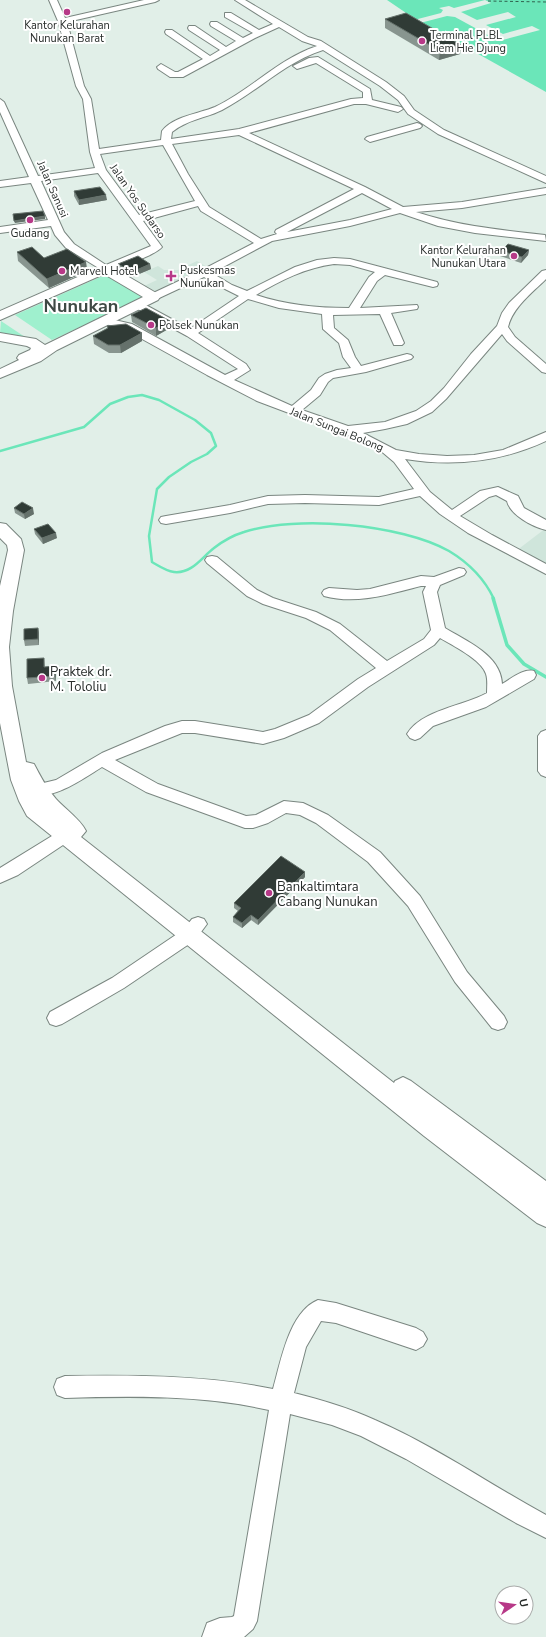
<svg xmlns="http://www.w3.org/2000/svg" width="546" height="1637" font-family="'Nunito Sans',sans-serif">
	<style>
		.built { fill: #cfe5db }
		.green { fill: #9ff0ce }
		.water { fill: #6be6b9 }
		.pier { fill: #e1efe8 }
		.lines { fill: none; stroke-linecap: round; stroke-linejoin: round }
		.stream-far1 { stroke: #6be6b9; stroke-width: 2.5 }
		.stream { stroke: #6be6b9; stroke-width: 3.5 }
		.ferry { stroke: #30624e; stroke-width: 1; stroke-dasharray: 3 2.5; stroke-linecap: butt }
		.minor-casing { stroke: #7a8680; stroke-width: 2 }
		.major-casing { stroke: #7a8680; stroke-width: 2 }
		.minor { fill: #fff; fill-rule: evenodd }
		.major { fill: #fff; fill-rule: evenodd }
		.wall { fill: #88958f }
		.shaded-wall { fill: #65716b }
		.building { fill: #303b36; stroke: #65716b }
		.poi-dot { fill: #b73988; stroke: #fff; stroke-width: 1.5 }
		.labels { text-anchor: middle; stroke-width: 4; stroke-linejoin: round; paint-order: stroke }
		.far-poi-label { font-size: 11px; fill: #282d2b; stroke: #fff; text-anchor: start }
		.far-street-label { font-size: 11px; fill: #282d2b; stroke: #fff }
		.poi-label { font-size: 13px; fill: #282d2b; stroke: #fff; text-anchor: start }
		.far-town-label { font-size: 18px; font-weight: bold; fill: #3e4944; stroke: #fff }
	</style>
	<rect width="100%" height="100%" fill="#e1efe8"/>
	<!-- built -->
	<path class="built" d="M197,261L209,268L157,292L144,286L157,280L144,272L158,266L164,270H178Z
		M546,528V567L516,551Z"/>
	<!-- green -->
	<path class="green" d="M107,274L145,297L52,340L15,315Z
		M1,321L28,339L0,333Z"/>
	<!-- water -->
	<path class="water" d="M387,0H546V92L412,17Z"/>
	<!-- pier -->
	<path class="pier" d="M485,0L491,3L461,12L477,20L508,12L516,17L486,25L503,34L532,26L540,30L499,41L455,17L447,16L420,23L414,20L441,13L443,10L439,8L449,6L454,8Z"/>
	<g class="lines">
		<!-- stream-far1 -->
		<path class="stream-far1" d="M0,451L84,427L110,404L128,397L142,395L159,400L195,420L211,433L216,446L207,454L191,462L169,477L157,489L149,536L152,562C159,566 166,571 174,572C192,574 202,557 214,548C223,541 234,535 244,532C296,515 401,524 449,551C469,563 484,578 494,599"/>
		<!-- stream -->
		<path class="stream" d="M493,598L507,645L524,664L546,677"/>
		<!-- ferry -->
		<path class="ferry" d="M488,1L546,2"/>
		<defs>
			<path id="minor" d="M49,0H57L65,18L144,0H159L155,2L67,22L84,86L91,99L99,149L161,140L162,131C174,116 198,114 215,107C251,90 278,59 317,46L302,41L279,27L255,38L183,77H170L158,69L157,67L161,64L175,72H178L203,59L166,34L165,32L166,30H172L210,56L220,50L189,30L188,28L189,26H195L226,47L236,41L211,26L210,24L211,22H217L243,38L253,33L225,17V13H231L259,30L273,24L235,0H245L308,37L321,41L386,82L404,96L414,110L444,130L546,176V183L438,134L408,114L398,100L380,86L323,50C285,62 257,92 222,110C206,118 186,120 172,132L171,139L239,129L351,99L363,98V92L316,63L297,69L293,66L309,58L318,57L370,89L372,100L401,107L403,109L398,112L366,104H354L249,133L365,187L403,207L462,202L546,188V194L462,208L416,212C458,226 501,230 545,235L546,241L475,233L438,226L400,213L350,226L272,241L212,273L232,285L247,291L295,267L317,260L334,258L350,259L437,282L438,284L437,286L433,287L385,275L377,281L360,308L417,305L418,307L417,309L391,313L404,343L402,345H394L380,314L333,315L334,328L348,340L355,357L361,366L407,354L411,355L413,357L411,359L366,372L333,378L328,382L320,395L302,410L348,426L385,422L416,411L431,401L444,388L471,354L497,326L502,313L509,303L542,271L546,270V279C532,293 513,307 508,327L515,337L546,364V373L542,372L507,341L502,334L446,399L432,412L407,424L385,429L363,433L396,450L419,454L447,456L474,455L503,450L546,432V441C501,462 455,467 405,459L430,492L452,510L480,491L498,487L518,496L524,508L546,520V530C533,527 510,515 507,501L496,495L489,497L460,516L492,535L546,564V574L468,533L440,514L420,496L379,505L305,503L268,504L230,513L166,524L161,523L159,520L161,517L166,516L230,505L268,496L305,495L379,497L414,489L394,462L381,451L350,436L257,401L207,375L124,329L102,323L100,321L106,318L132,324L225,375L238,369L187,336L134,307L133,305L134,303H142L190,329L239,296L225,289L204,277L157,299H149L148,297L149,295L200,271L254,243L201,211L198,206L143,221L162,247C156,255 116,269 105,272L66,248L55,235L51,226L0,233V227L48,220L31,183L0,187V181L29,177L0,112V99L4,102L38,176L95,168L90,152L83,99L76,86L58,21ZM239,135L354,189L276,230L275,232L277,234L261,239L209,207L188,174L172,144ZM163,145L195,201L139,215L106,170L100,154ZM98,173L151,246L106,265L74,244L64,232L41,181ZM362,193L392,209L350,220L287,232ZM334,264L350,265L375,272L369,277L349,308C317,308 286,305 256,295C281,280 305,268 334,264ZM248,299L279,308L322,314L323,329L339,343L343,357L351,368L337,370L325,374L319,378L311,390L292,406L234,380L250,370L246,364L198,333Z
				M417,123L420,124L422,126L420,128L370,142L365,139L367,137Z
				M212,556L217,557L257,590L273,598L316,612L340,624L387,661L424,639L431,630L423,592L426,586H421C389,594 357,605 324,596L322,593L324,590L329,588L357,590L370,589L421,576L434,577L459,568L464,569L466,572L464,575L440,585L437,592L445,628C466,641 501,655 502,684C511,679 523,668 534,671L536,675L534,679L486,707L433,726L420,738L415,740L410,738L407,734C421,710 464,706 487,693C487,687 488,680 486,674C482,660 452,645 440,638L434,645L368,687L319,723L284,738L263,744L195,733H182L115,760L158,784L246,816L256,815L284,801L303,803L328,815L380,852L420,896L467,972L504,1016L507,1022L504,1028L498,1030L492,1028L455,982L408,906L368,862L316,823L300,815L286,813L268,823L253,828H245L146,792L102,767C84,778 53,801 31,794L29,790L31,786L56,780L102,753L165,726L182,721H195L263,732L275,729L309,715L358,679L376,668L330,630L306,618L263,604L247,596L207,563L205,560L207,557Z
				M546,730V777L541,775L538,771V736L541,732Z
				M66,829L72,831L74,835L72,839L18,875L0,883V868L60,831Z
				M198,917L204,919L207,924L195,940L124,988L62,1024L56,1026L50,1024L47,1018L50,1012L112,978L183,930L192,919Z
				M318,1300L336,1303L416,1328L423,1332L427,1339L423,1346L416,1350L336,1323L321,1321L306,1347L294,1393C322,1400 349,1408 375,1420C435,1446 489,1484 546,1515V1538L516,1523L406,1459L361,1436L332,1425L290,1414L257,1621L253,1629L244,1637H202L207,1623L220,1618L232,1617L234,1616L269,1410C202,1395 133,1396 65,1398L57,1395L54,1387L57,1379L65,1376C134,1375 205,1375 273,1389C281,1361 289,1312 318,1300Z"/>
			<path id="major" d="M105,265L110,266L158,294L160,297L158,300L57,350L41,361L0,378V369L19,360L17,358L19,355L30,350L31,348L27,346L0,341V333L36,339L45,345L143,297L104,274L0,320V311Z
				M0,523L6,524L21,539L24,550L13,611L9,647L12,686L26,762L34,764C41,777 45,786 56,799C65,809 80,819 86,831L81,837L394,1083L395,1081L403,1077L411,1081L546,1181V1227L537,1223L424,1136L27,816L19,801L11,780L0,723V586L8,550L7,545L0,538Z"/>
		</defs>
		<!-- minor casing -->
		<use href="#minor" class="minor-casing"/>
		<!-- major casing -->
		<use href="#major" class="major-casing"/>
		<!-- minor -->
		<use href="#minor" class="minor"/>
		<!-- major -->
		<use href="#major" class="major"/>
	</g>
	<!-- wall -->
	<path class="wall" d="M385,19L461,45L460,54L439,60L385,28Z
		M74,191L107,200L79,205L74,196Z
		M529,250L528,255L521,263L500,256L501,251Z
		M17,252L44,258L86,262L87,271L49,288L18,261Z
		M118,264H150L151,269L132,277L119,269Z
		M131,315L170,328L156,336L132,322Z
		M107,326L142,341L121,353H109L94,344L93,336L108,328Z
		M14,508L34,514L25,519L15,513Z
		M34,529L57,538L43,544L35,534Z
		M38,628L39,633V645L25,646L24,640Z
		M44,658L45,667L56,672V681L28,684L27,678Z
		M305,872V877L258,925L251,920L242,928L233,922V917L238,911L234,908V903Z"/>
	<!-- shaded-wall -->
	<path class="shaded-wall" d="M461,45L460,54L439,60L440,51Z
		M106,195L107,200L79,205V200Z
		M45,216V219L15,223L14,221Z
		M529,250L528,255L521,263L522,257Z
		M86,262L87,271L49,288L47,279Z
		M150,264L151,269L132,277V272Z
		M170,321V328L156,336V328Z
		M142,333V341L121,353L120,345Z
		M33,508L34,514L25,519L24,514Z
		M56,533L57,538L43,544L42,538Z
		M38,628L39,633V645L38,639Z
		M55,666L56,672V681L55,676Z
		M305,872V877L258,925V920Z
		M251,915V920L242,928V923Z"/>
	<!-- building -->
	<path class="building" d="M406,13L461,45L440,51L385,19Z
		M100,187L106,195L79,200L74,191Z
		M43,211L45,216L14,221L13,214Z
		M508,244L529,250L522,257L501,251Z
		M32,247L44,258L67,249L86,262L47,279L17,252Z
		M138,256L150,264L132,272L118,264Z
		M146,308L170,321L156,328L131,315Z
		M126,324L142,333L120,345H108L93,336L108,328L107,326Z
		M22,502L33,508L24,514L14,508Z
		M48,524L56,533L42,538L34,529Z
		M38,628V639L24,640V629Z
		M44,658V667L55,666V676L27,678V659Z
		M281,856L305,872L258,920L251,915L242,923L233,917L241,908L234,903Z"/>
	<!-- markers -->
	<g class="poi-dot">
		<circle cx="67" cy="12" r="4"/>
		<circle cx="422" cy="41" r="4"/>
		<circle cx="30" cy="220" r="4"/>
		<circle cx="514" cy="256" r="4"/>
		<circle cx="62" cy="271" r="4"/>
		<path d="M169 270h4v4h4v4h-4v4h-4v-4h-4v-4h4z"/>
		<circle cx="151" cy="325" r="4"/>
		<circle cx="42" cy="678" r="4"/>
		<circle cx="269" cy="893" r="4"/>
	</g>
	<g class="labels">
		<!-- far-poi labels -->
		<g class="far-poi-label">
			<text x="67" y="29" text-anchor="middle">Kantor Kelurahan<tspan x="67" dy="13">Nunukan Barat</tspan></text>
			<text x="430" y="39">Terminal PLBL<tspan x="430" dy="13">Liem Hie Djung</tspan></text>
			<text x="30" y="237" text-anchor="middle">Gudang</text>
			<text x="506" y="254" text-anchor="end">Kantor Kelurahan<tspan x="506" dy="13">Nunukan Utara</tspan></text>
			<text x="180" y="274">Puskesmas<tspan x="180" dy="13">Nunukan</tspan></text>
			<text x="70" y="275">Marvell Hotel</text>
			<text x="159" y="329">Polsek Nunukan</text>
		</g>
		<!-- far-street labels -->
		<g class="far-street-label">
			<text transform="translate(53 189) rotate(66)" y="4">Jalan Sanusi</text>
			<text transform="translate(138 201) rotate(55)" y="4">Jalan Yos Sudarso</text>
			<text transform="translate(337 429) rotate(22)" y="4">Jalan Sungai Bolong</text>
		</g>
		<!-- poi labels -->
		<g class="poi-label">
			<text x="50" y="676">Praktek dr.<tspan x="50" dy="15">M. Tololiu</tspan></text>
			<text x="277" y="891">Bankaltimtara<tspan x="277" dy="15">Cabang Nunukan</tspan></text>
		</g>
		<!-- far-town labels -->
		<g class="far-town-label">
			<text x="81" y="312">Nunukan</text>
		</g>
	</g>
	<!-- north arrow -->
	<g transform="translate(514 1605) rotate(77)"><circle r="19" fill="#ffffff" stroke="#a9abaa"/>
	<path d="M0-3L7 15L0 10L-7 15Z" fill="#b73988"/>
	<text y="-6" font-size="11" font-weight="bold" text-anchor="middle" fill="#282d2b">U</text>
	</g>
</svg>
